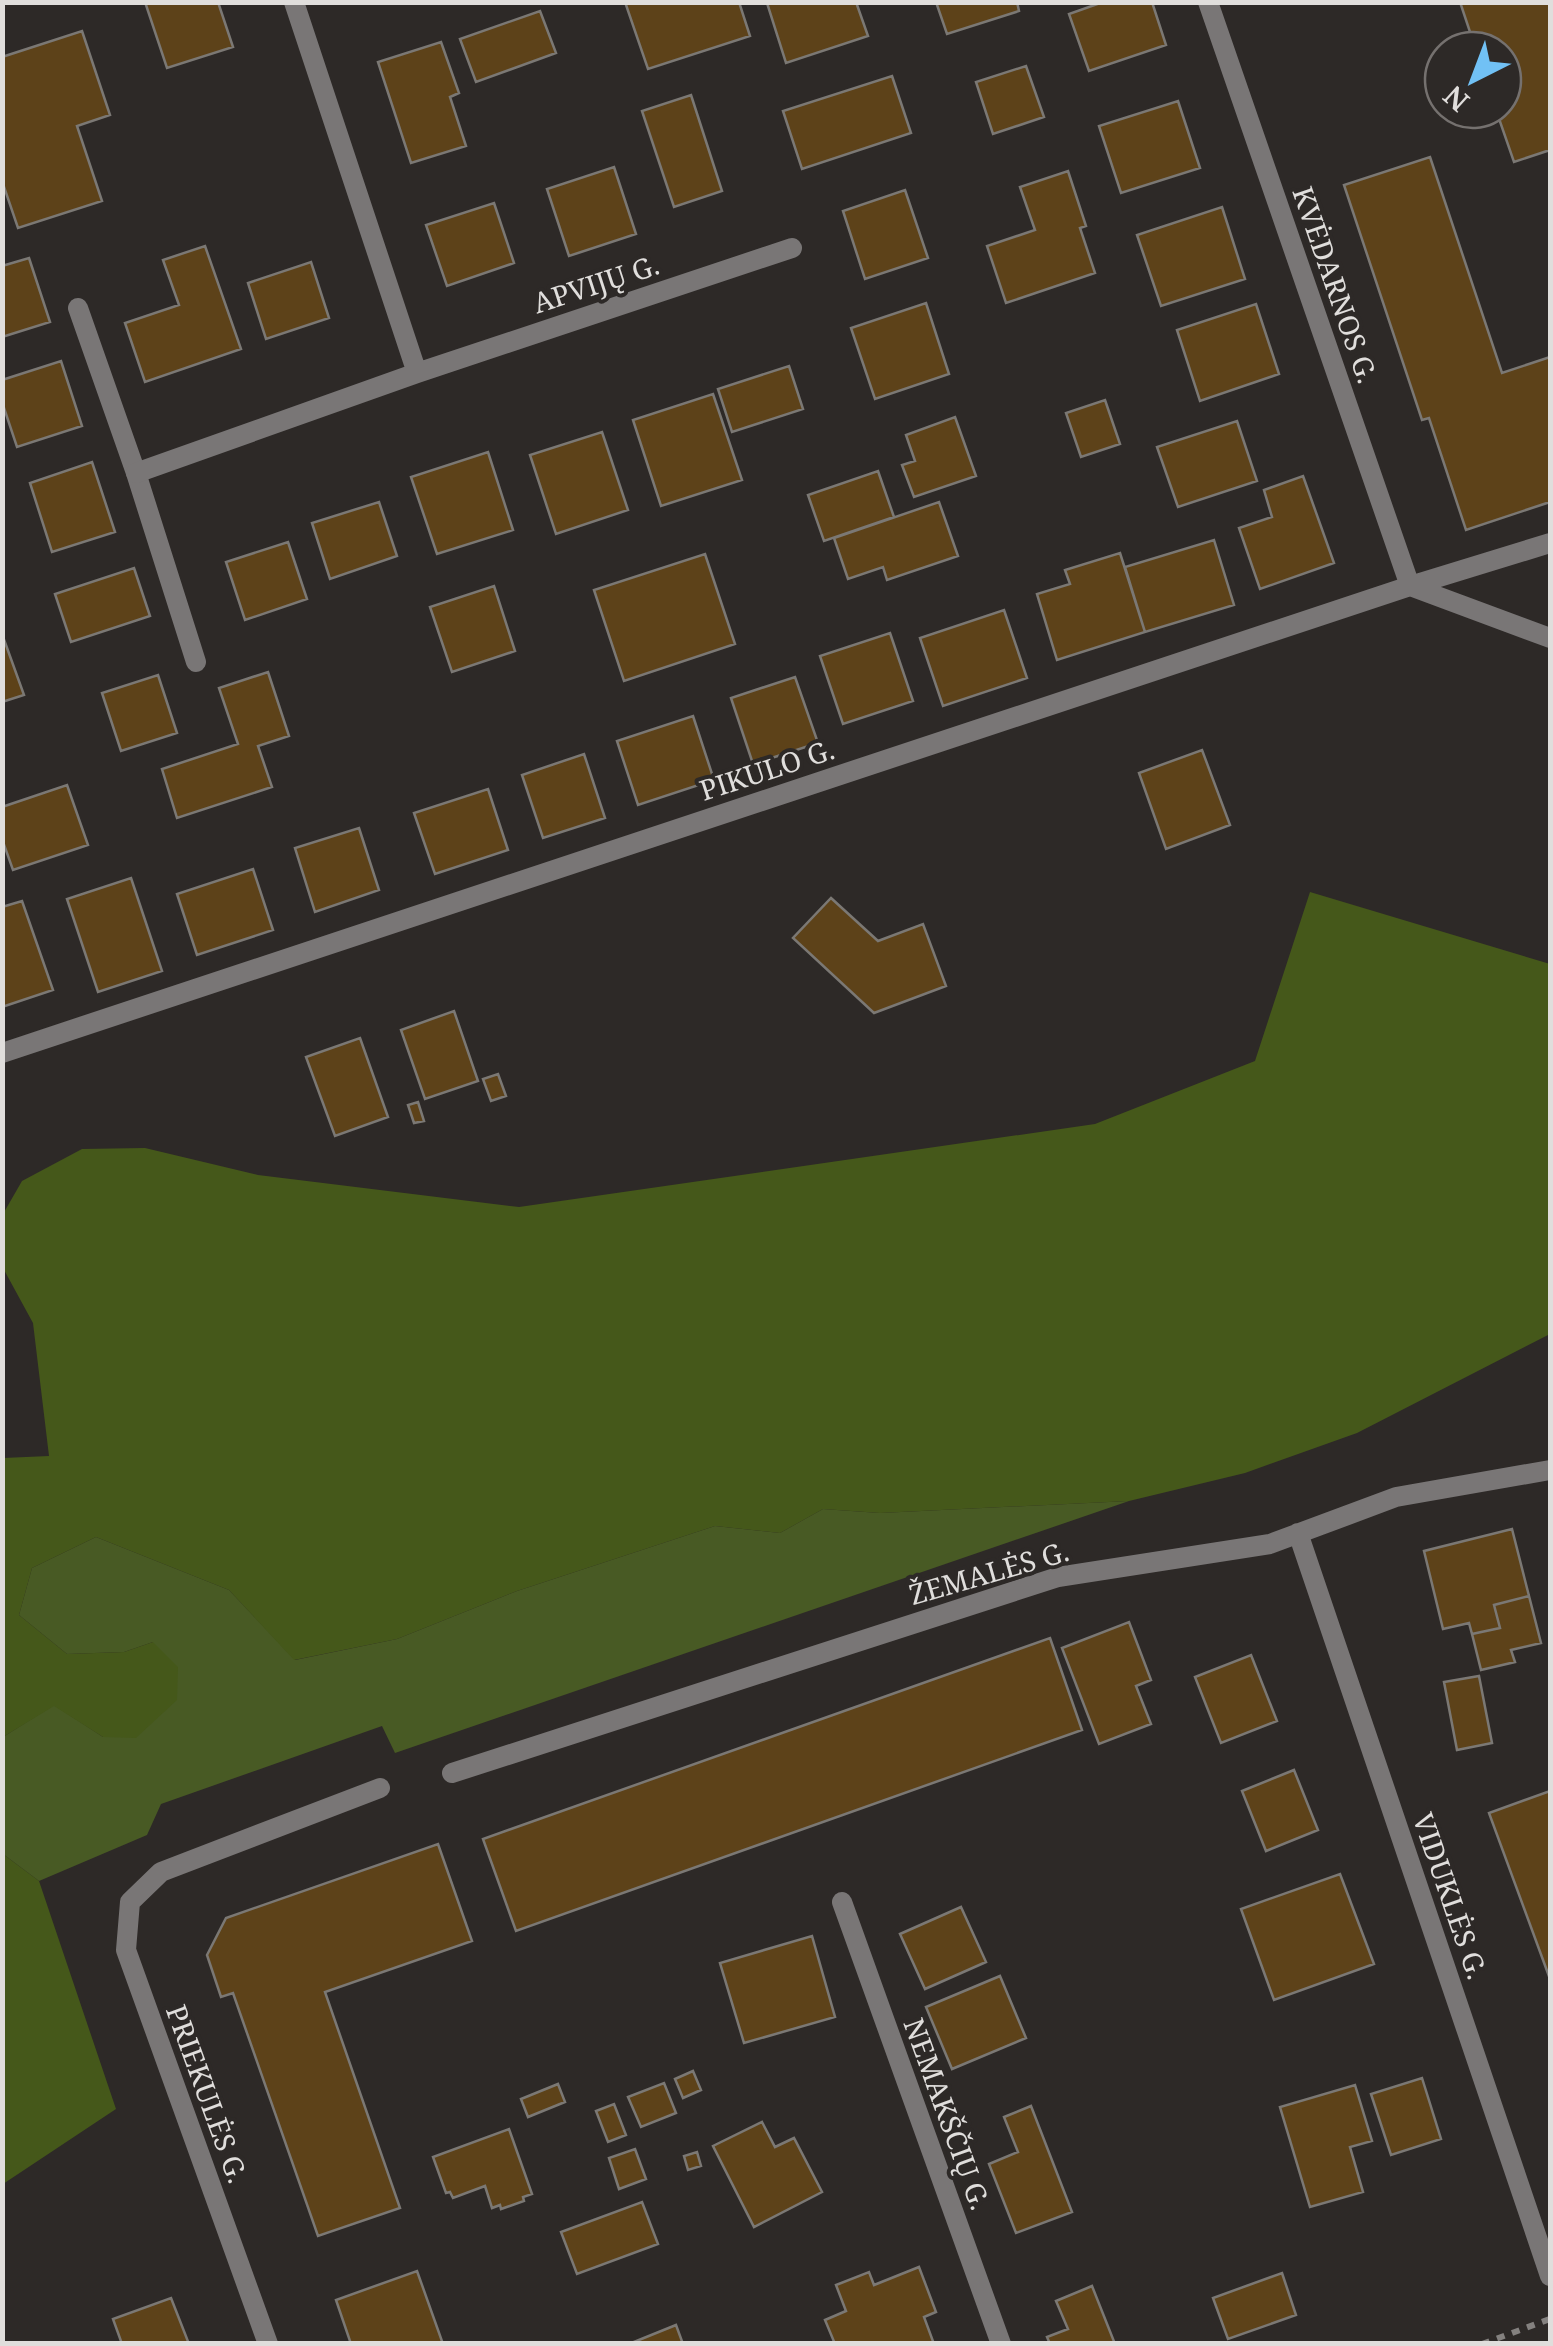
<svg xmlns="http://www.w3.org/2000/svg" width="1553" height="2346" font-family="'Noto Serif',serif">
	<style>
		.green { fill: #485a24 }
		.forest { fill: #45581a }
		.building { fill: #5d4219; stroke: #7b7874; stroke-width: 2.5 }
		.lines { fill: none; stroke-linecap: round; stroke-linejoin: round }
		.path { stroke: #84817f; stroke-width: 6; stroke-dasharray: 8 8; stroke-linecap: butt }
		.lane { stroke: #797676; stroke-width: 20 }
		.street { stroke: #797676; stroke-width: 20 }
		.labels { text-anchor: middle; stroke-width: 8; stroke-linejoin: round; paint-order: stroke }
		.street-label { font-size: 28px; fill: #e0dedc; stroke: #2d2927 }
	</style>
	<rect width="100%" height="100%" fill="#2d2927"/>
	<!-- green -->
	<path class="green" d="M1129,1501L395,1753L382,1726L161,1804L147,1835L39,1881L3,1854V1737L54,1705L103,1737L153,1642L124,1652L67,1654L19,1615L32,1568L96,1537L229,1590L295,1660L397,1639L517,1591L715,1526L780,1533L823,1509L880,1513Z"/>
	<!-- forest -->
	<path class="forest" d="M1310,892L1550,964V1334L1357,1433L1245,1473L1129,1501L880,1513L823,1509L780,1533L715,1526L517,1591L397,1639L294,1660L229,1590L96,1537L32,1568L19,1615L67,1654L124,1652L153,1642L178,1667L177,1700L136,1738L103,1737L54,1706L3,1737V1458L49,1456L33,1323L3,1268V1214L22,1181L82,1149L145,1148L258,1175L519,1207L1095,1124L1255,1061Z
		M3,1854L39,1881L116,2109L3,2184Z"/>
	<!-- building -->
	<path class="building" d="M145,2H218L233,47L167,68Z
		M625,2H739L750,36L648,69Z
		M856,2L868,36L786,63L767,3Z
		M936,2H1017L1019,11L947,34Z
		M1103,2H1152L1166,45L1089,71L1069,14Z
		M1460,2H1550V150L1514,162L1496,110H1503V50H1476Z
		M540,11L556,53L476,82L460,39Z
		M82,31L110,115L77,126L102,201L18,228L2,181V57Z
		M441,42L459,93L450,97L466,146L411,163L378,62Z
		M1026,66L1044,117L993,134L976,82Z
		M892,76L911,133L802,169L783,111Z
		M691,95L722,191L674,207L642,111Z
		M1178,101L1200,168L1121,193L1099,126Z
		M1430,157L1502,373L1550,357V502L1466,530L1429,418L1422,420L1344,185Z
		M614,167L636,234L569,256L547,189Z
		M1068,171L1086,226L1080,228L1095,273L1006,303L987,246L1035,230L1020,187Z
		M905,190L928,258L865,279L843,211Z
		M494,203L514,263L447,286L426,225Z
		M1222,207L1245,279L1161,306L1137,235Z
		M205,246L241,349L145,382L125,323L179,305L163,260Z
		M29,258L50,322L2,337V266Z
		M311,262L329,318L266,339L248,283Z
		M926,303L949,374L875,399L851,328Z
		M1256,304L1279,374L1200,401L1177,330Z
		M61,361L82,426L17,447L2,402V380Z
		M789,366L803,409L732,432L718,389Z
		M713,394L742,480L661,506L633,420Z
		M1105,400L1120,444L1081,457L1066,413Z
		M955,417L976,476L914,497L902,465L915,461L906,435Z
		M1237,421L1257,481L1178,507L1157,447Z
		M602,432L628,510L556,534L530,455Z
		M488,452L513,530L437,554L411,477Z
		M92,462L115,532L52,552L30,483Z
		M878,471L894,517L824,541L808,495Z
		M1303,476L1334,563L1260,589L1239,528L1272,517L1264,490Z
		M379,502L397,556L330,579L312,523Z
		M939,502L958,556L887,580L883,567L848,579L834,538Z
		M1214,540L1234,605L1145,632L1125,567Z
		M288,542L307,599L245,620L226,562Z
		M1120,553L1145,632L1057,660L1037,594L1070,584L1065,570Z
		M705,554L735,644L624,681L594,590Z
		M134,568L150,616L71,642L55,594Z
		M494,586L515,651L452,672L430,607Z
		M1004,610L1027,678L943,706L920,638Z
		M890,633L913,701L843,724L820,656Z
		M2,634L24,695L2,702Z
		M268,672L289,736L258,746L272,787L177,818L162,769L238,744L219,688Z
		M158,675L177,733L121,751L102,693Z
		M795,677L818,743L753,764L731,698Z
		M693,716L714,780L638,805L617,741Z
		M1202,750L1230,825L1166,849L1139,773Z
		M584,754L605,818L543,838L522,775Z
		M67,785L88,845L13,870L2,839V807Z
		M488,789L508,850L435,874L414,813Z
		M359,828L379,890L315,912L295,848Z
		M253,869L273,930L197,955L177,894Z
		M131,878L162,971L98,992L67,899Z
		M831,898L878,941L923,924L946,986L874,1013L793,938Z
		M22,901L53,990L2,1007V907Z
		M454,1011L478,1081L425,1099L401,1030Z
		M360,1038L388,1117L335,1136L306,1057Z
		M498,1074L506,1096L491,1101L483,1079Z
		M418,1102L424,1121L414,1123L408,1105Z
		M1512,1529L1529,1596L1494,1605L1500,1628L1472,1634L1469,1623L1443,1629L1424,1551Z
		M1529,1596L1541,1643L1511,1650L1515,1662L1481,1670L1472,1634L1500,1628L1494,1605Z
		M1129,1622L1151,1680L1136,1686L1151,1724L1099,1744L1062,1648Z
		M1050,1638L1082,1730L516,1931L483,1839Z
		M1251,1655L1277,1721L1221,1743L1195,1677Z
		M1479,1676L1492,1743L1457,1750L1444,1682Z
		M1294,1770L1318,1830L1266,1851L1242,1791Z
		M1550,1791V1979L1489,1813Z
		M438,1844L472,1941L325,1992L400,2208L318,2236L233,1993L221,1997L207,1955L226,1918Z
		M1340,1874L1374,1964L1274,2000L1241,1909Z
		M961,1907L986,1962L925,1989L900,1934Z
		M812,1936L835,2017L744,2043L720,1963Z
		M1000,1976L1026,2038L952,2069L926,2007Z
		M693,2071L701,2090L683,2098L675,2079Z
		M1422,2078L1441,2139L1391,2155L1371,2094Z
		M664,2083L676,2113L641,2127L628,2097Z
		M558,2084L565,2102L528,2117L521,2099Z
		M1355,2085L1372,2141L1350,2147L1363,2192L1310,2207L1280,2107Z
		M614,2104L626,2135L608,2142L596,2111Z
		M1031,2106L1072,2212L1016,2233L989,2164L1018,2152L1004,2117Z
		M762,2122L775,2147L794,2138L822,2192L754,2227L713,2146Z
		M509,2129L532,2194L523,2197L524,2201L501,2209L500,2205L492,2208L485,2186L453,2198L450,2192L446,2193L433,2157Z
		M635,2149L646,2179L619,2189L609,2158Z
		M697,2152L701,2166L688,2170L684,2156Z
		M642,2202L658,2244L577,2274L561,2232Z
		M919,2267L936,2312L924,2317L934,2344H835L825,2320L846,2311L836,2285L869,2272L874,2285Z
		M417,2271L443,2344H351L336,2300Z
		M1282,2273L1296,2315L1228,2339L1213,2298Z
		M1092,2286L1115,2344H1050L1047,2337L1068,2329L1056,2301Z
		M171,2298L189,2344H122L113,2319Z
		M676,2325L683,2344H629Z"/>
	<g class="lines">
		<!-- path -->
		<path class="path" d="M1482,2344L1550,2319"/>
		<!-- lane -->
		<path class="lane" d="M78,308L136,473L196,662"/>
		<!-- street -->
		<path class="street" d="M294,2L417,373
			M1208,2L1410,586L1550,638
			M136,473L417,373L792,248
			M2,1053L1410,586L1550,543
			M1298,1533L1550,2276
			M452,1773L1058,1577L1270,1544L1396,1497L1550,1470
			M842,1902L1001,2344
			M268,2344L126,1950L130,1902L161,1872L380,1788"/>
	</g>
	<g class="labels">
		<!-- street labels -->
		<g class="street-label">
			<text transform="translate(596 284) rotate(-18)" y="10">APVIJŲ G.</text>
			<text transform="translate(1335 285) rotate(71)" y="10">KVĖDARNOS G.</text>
			<text transform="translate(767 770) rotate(-18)" y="10">PIKULO G.</text>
			<text transform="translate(989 1573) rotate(-16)" y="10">ŽEMALĖS G.</text>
			<text transform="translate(1450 1896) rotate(71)" y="10">VIDUKLĖS G.</text>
			<text transform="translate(207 2094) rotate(70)" y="10">PRIEKULĖS G.</text>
			<text transform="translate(947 2114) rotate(70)" y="10">NEMAKŠČIŲ G.</text>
		</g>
	</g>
	<!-- border -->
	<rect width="1553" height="2346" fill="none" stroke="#e0dedc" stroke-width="10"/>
	<!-- north arrow -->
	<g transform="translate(1473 80) rotate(222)"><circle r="48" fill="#2d2927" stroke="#75716f" stroke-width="2.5"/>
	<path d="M0-8L18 38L0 25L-18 38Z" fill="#71c1f5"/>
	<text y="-15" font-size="28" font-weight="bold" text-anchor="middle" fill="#e0dedc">N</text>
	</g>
</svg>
